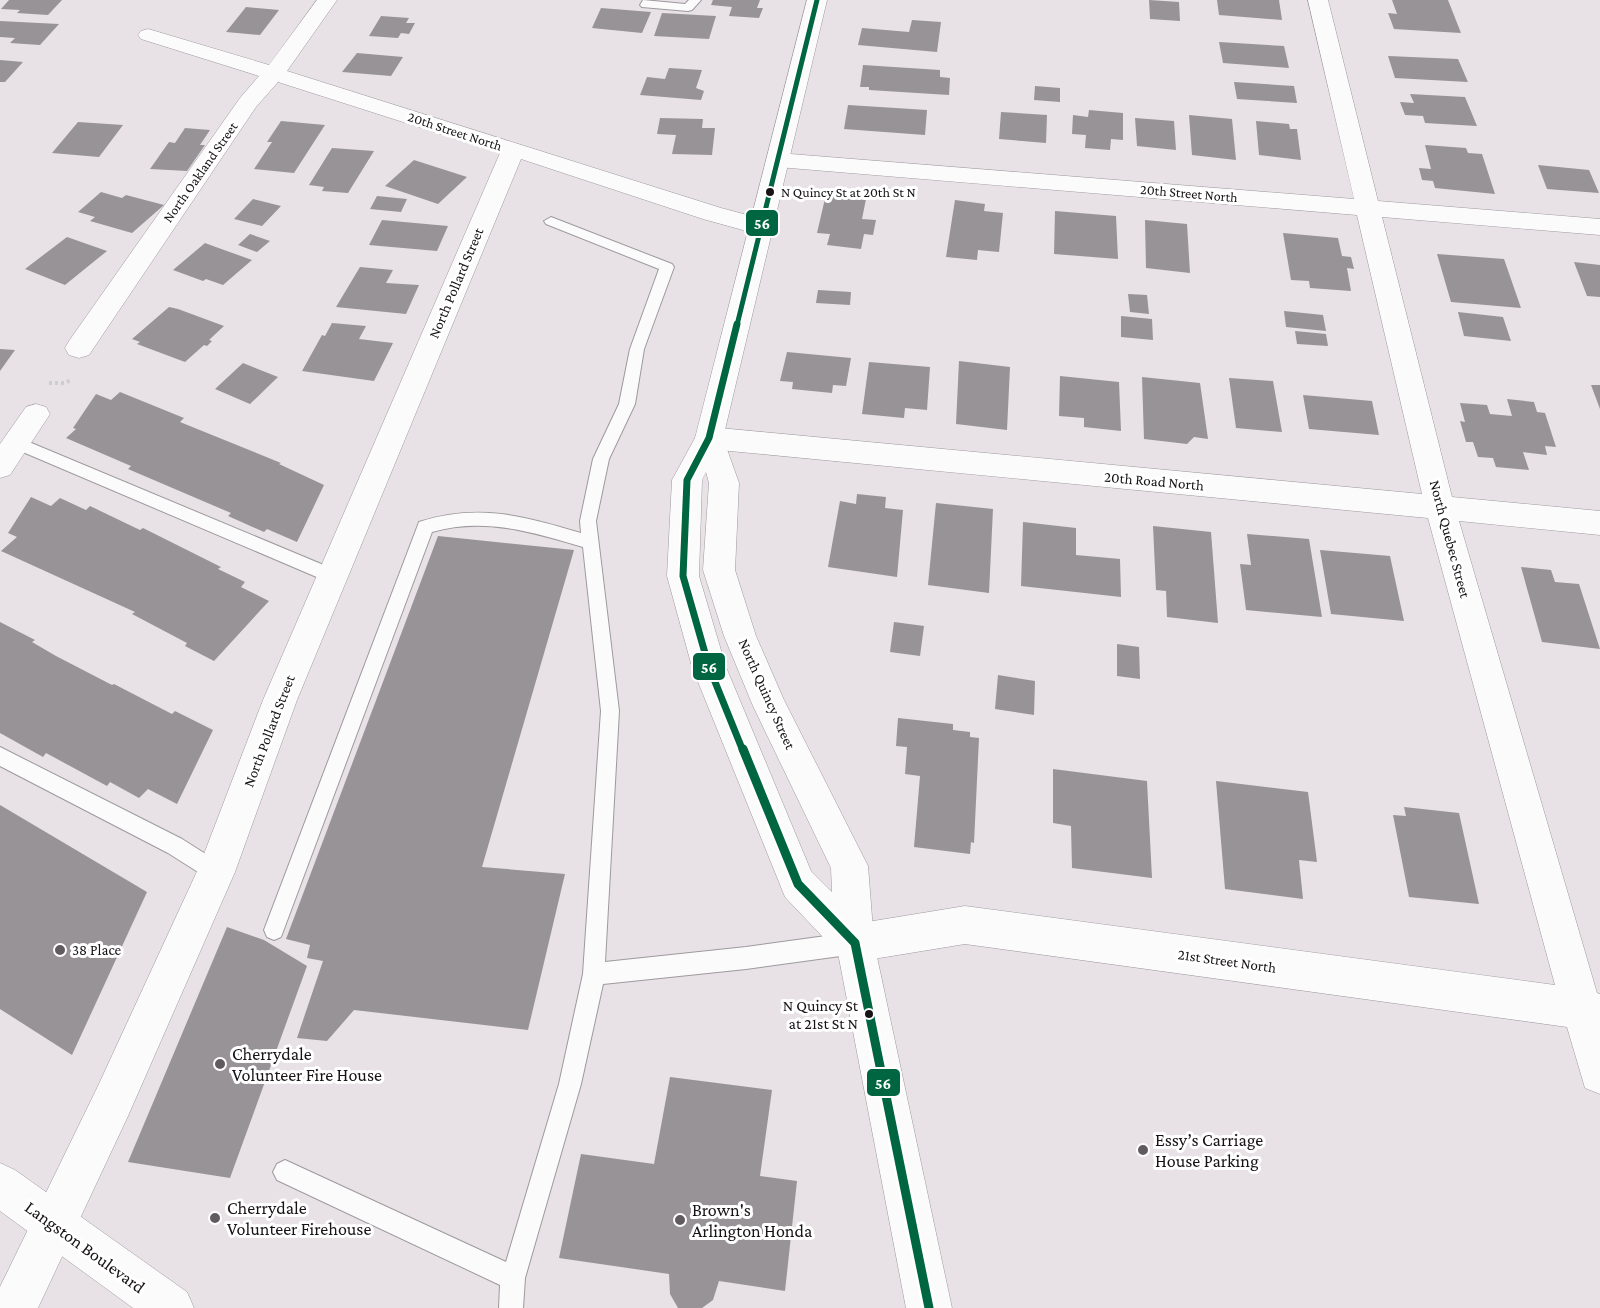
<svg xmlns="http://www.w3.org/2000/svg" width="1600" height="1308" font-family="'Crimson Pro',serif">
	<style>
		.building { fill: #989397 }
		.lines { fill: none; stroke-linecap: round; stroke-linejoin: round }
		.lane-casing { stroke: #9d999d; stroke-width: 2 }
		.street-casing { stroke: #9d999d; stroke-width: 1 }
		.secondary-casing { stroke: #9d999d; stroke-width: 1 }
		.primary-casing { stroke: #9d999d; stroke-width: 1 }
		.path { stroke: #cfcecf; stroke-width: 4; stroke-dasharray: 3 3; stroke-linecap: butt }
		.lane { fill: #fcfbfb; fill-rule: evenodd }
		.street { fill: #fcfbfb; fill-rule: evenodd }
		.secondary { fill: #fcfbfb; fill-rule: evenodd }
		.primary { fill: #fcfbfb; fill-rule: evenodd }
		.bus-1-far2-casing { stroke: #fff; stroke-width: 8 }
		.bus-1-far1-casing { stroke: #fff; stroke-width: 11 }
		.bus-1-casing { stroke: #fff; stroke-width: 14 }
		.bus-1-far2 { stroke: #006641; stroke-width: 5 }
		.bus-1-far1 { stroke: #006641; stroke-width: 7 }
		.bus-1 { stroke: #006641; stroke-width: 9 }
		.bus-dot { fill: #161215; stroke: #fff; stroke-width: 2 }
		.poi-dot { fill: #605b5e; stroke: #fff; stroke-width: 2 }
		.labels { text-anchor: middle; stroke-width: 6; stroke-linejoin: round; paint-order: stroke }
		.far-street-label { font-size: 14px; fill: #161215; stroke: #fff }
		.bus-label { font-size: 14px; fill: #161215; stroke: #fff; text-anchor: start }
		.street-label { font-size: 15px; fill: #161215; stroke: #fff }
		.poi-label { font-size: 15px; fill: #161215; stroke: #fff; text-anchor: start }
		.near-bus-label { font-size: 16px; fill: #161215; stroke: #fff; text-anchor: end }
		.near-poi-label { font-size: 18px; fill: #161215; stroke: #fff; text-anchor: start }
		.near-street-label { font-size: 18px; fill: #161215; stroke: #fff }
		.line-badge { stroke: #fff; stroke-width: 2 }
		.badge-label { font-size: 16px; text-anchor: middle; font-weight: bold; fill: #fff }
	</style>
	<rect width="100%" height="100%" fill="#e8e2e7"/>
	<!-- building -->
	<path class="building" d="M9,0H62L48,15L17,13L20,10L1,9Z
		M713,0H760L757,8H763L759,18L729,16L732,7L711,5Z
		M1149,0L1179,2L1180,21L1150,19Z
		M1217,0H1279L1282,20L1219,15Z
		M1392,0H1448L1461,33L1394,29L1388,13L1397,14Z
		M246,7L279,10L260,35L226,32Z
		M601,8L651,12L642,33L592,28Z
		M662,13L716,16L709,39L654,36Z
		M381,16L409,18L406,23H415L409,34L401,33L398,38L369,36Z
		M912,20L941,22L937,52L858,45L862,28L909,32Z
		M0,21L59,24L40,45L10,43L15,38L0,37Z
		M1219,42L1284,46L1289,68L1223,63Z
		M357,53L403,57L391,76L342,72Z
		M1388,56L1458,59L1468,82L1395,78Z
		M0,60L23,62L5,82H0Z
		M863,65L940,70V77L950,78L949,95L869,90V87H860Z
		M669,68L702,70L696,88L704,91L701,100L640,95L647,77L665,79Z
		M1234,82L1294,86L1297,103L1237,99Z
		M1035,86L1060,88V102L1034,100Z
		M1410,94L1465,97L1477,126L1425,123L1423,116L1405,115L1400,102L1414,103Z
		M848,105L927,110L925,135L844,129Z
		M1089,110L1123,113V140L1111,139L1110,150L1085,148L1086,135L1072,134L1073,115L1088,117Z
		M1001,112L1047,115L1046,143L999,139Z
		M1189,115L1232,119L1236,160L1192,155Z
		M660,118L703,119L702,128H715L712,155L672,154L676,135L657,134Z
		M1135,118L1174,121L1176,150L1137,146Z
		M281,121L325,125L294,173L254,169L272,142H267Z
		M1256,121L1289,124L1290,129H1297L1301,160L1259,155Z
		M78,122L123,125L99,157L52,153Z
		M185,128L210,130L200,145H205L187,171L150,169L169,142L175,143Z
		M1425,145L1466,148L1468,153L1482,154L1495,194L1435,188L1433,181L1422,180L1419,168L1431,169Z
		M332,148L374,151L348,193L322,191L324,187L309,185Z
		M414,160L467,177L438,204L385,186Z
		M1538,165L1589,170L1599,193L1547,189Z
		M827,190L867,194L862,219L876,220L873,235L864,234L861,249L827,245L830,234L817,233Z
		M101,192L122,198L126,195L164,205L132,233L90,221L95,217L78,212Z
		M377,196L407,199L401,212L370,209Z
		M253,199L281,206L262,226L234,219Z
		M955,200L985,204L984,211L1003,213L999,252L978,250L977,260L946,257Z
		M1055,211L1116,216L1118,259L1054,254Z
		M382,220L448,226L437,251L369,245Z
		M1145,220L1187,224L1190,273L1146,268Z
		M1283,233L1338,238L1342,256L1351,257L1354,269L1347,268L1351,291L1310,288L1309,281L1291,280Z
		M250,234L270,241L257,252L238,245Z
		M67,237L107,251L65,285L25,269Z
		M205,243L213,246L252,260L223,285L206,279L203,281L173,270Z
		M1437,254L1504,259L1521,308L1451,302Z
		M1574,262L1600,265V297L1587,296Z
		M360,267L393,270L386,283L419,285L406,314L336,307Z
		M818,290L851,292L850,305L816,303Z
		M1128,294L1147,295L1149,314L1130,312Z
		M169,307L178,309L224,326L209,340L212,341L207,346L204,345L185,362L137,344L140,342L132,339Z
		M1284,311L1323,315L1326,331L1286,327Z
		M1458,312L1503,317L1511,341L1464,336Z
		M1121,316L1152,319L1153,340L1121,337Z
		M332,323L366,326L359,339L393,343L374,381L302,371L322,335L325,336Z
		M1295,331L1326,334L1328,346L1297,344Z
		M0,349L15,350L0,371Z
		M787,352L851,358L846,386L833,385L832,393L792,389L793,382L780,381Z
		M959,361L1010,367L1007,430L956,424Z
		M869,362L930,367L927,410L905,408L904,418L862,414Z
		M243,363L278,377L250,404L215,389Z
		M1060,376L1119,382L1121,431L1084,427V418L1059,416Z
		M1142,377L1200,383L1208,439L1194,437L1187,444L1144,439Z
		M1229,378L1273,381L1282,432L1236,428Z
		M1591,385H1600V409Z
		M120,392L184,418L180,422L281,463L279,464L324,485L297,542L267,529L264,532L228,516L231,513L128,469L131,466L66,438L76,429L73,428L96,394L111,400Z
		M1303,395L1372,401L1379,435L1309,429Z
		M1507,399L1534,402L1537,412L1545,413L1556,447L1545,446L1547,455L1523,452L1529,470L1496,467L1493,458L1478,457L1473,442H1466L1460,421L1465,422L1460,403L1487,405L1490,414L1512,416Z
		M857,494L886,497L885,508L903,510L897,577L828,567L840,501L856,504Z
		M31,497L51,506L60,498L86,510L90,506L140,530L143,528L221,567L218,569L245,582L241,587L269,601L214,661L185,646L187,643L132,614L135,612L1,551L17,537L8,533Z
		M936,503L993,509L989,593L928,585Z
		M1023,522L1076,528V555L1120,559L1121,597L1021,586Z
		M1153,526L1211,532L1218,623L1167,617L1166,591L1156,590Z
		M1247,534L1309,539L1322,617L1246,610L1240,564L1251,565Z
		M438,536L574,550L482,867L565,874L528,1030L354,1010L327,1041L297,1038L323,961L307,958L310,945L286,939Z
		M1320,550L1390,556L1404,621L1331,614Z
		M1521,567L1551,570L1555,582L1579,584L1600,649L1542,642Z
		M0,622L35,640L32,642L56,656L112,685L114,684L172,714L175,711L213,730L177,804L148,789L139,798L110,782L107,786L46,753L43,757L0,733Z
		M894,622L924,626L920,656L890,652Z
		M1117,644L1139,647L1140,679L1117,676Z
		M998,675L1035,681L1034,715L995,709Z
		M898,718L953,724V730L970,732V737L979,738L974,843L971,842L970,854L914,847L920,776L905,774L907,747L896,746Z
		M1053,769L1147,781L1152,878L1072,868L1071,826L1053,823Z
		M1216,781L1308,792L1317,862L1299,860L1303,899L1225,889Z
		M0,805L147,892L72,1055L0,1009Z
		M1404,807L1459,813L1479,904L1409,897L1393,815L1406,816Z
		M227,927L264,940L307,966L230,1178L128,1162Z
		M670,1077L772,1090L760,1176L797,1181L785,1291L719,1281L713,1300L702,1308H678L670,1294L669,1274L559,1258L581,1154L654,1164Z"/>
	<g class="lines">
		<defs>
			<path id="lane" d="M643,0L685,4L689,0H701L692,10L688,11L642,7L640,5Z
				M551,217L672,264L674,267L644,349L635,404L609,459L596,521L619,711L605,962L746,947L855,932L862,936L866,943L862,950L855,954L746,969L603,984L581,1084L525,1278L523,1308H499L500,1285L277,1180L273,1172L277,1164L285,1160L506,1262L559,1084L583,974L601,711L583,547C532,532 484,517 432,532L281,937L274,940L267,937L264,930L419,522C479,503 523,516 581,533L580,521L593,459L619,404L630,349L659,269L546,224L544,221Z
				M17,437L338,571L341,576L338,581L332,583L326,581L11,447L9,443L11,439Z
				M0,747L182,839L223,865L226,872L223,879L216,882L209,879L168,853L0,766Z"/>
			<path id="street" d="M317,0H337L287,71L721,208L770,221L773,227L770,233L761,235L703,219L521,159L297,700L235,872L128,1116L38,1308H0V1287L98,1086L199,867L263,700L500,153L278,82L256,107L89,355L79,358L69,355L65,348L69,341L240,98L259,76L141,39L138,35L141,31L148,29L155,31L269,65Z
				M1308,0H1328L1378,201L1600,219V235L1382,217L1452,497L1600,511V535L1459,521L1597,993L1600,994V1094L1585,1088L1567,1027L965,944L855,962L841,957L836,943L841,929L855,924L965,906L1555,985L1428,518L709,449L699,446L695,438L699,430L709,427L1422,494L1357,215L778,167L770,165L766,160L770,155L778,153L1354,199Z
				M36,404L46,407L50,414L10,475L0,478V444L26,407Z"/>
			<path id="secondary" d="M807,0H827L723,438L739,483L735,570L756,636L784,700L868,866L874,943L952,1308H906L838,953L785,897L692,667L667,576L672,480L695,438ZM706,472L709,483L703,570L724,636L753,706L831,868L832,892L811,871L726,667L699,576L702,480Z"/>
			<path id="primary" d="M0,1163L15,1170L187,1292L194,1308H133L0,1211Z"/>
		</defs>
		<!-- lane casing -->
		<use href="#lane" class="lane-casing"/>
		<!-- street casing -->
		<use href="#street" class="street-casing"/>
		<!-- secondary casing -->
		<use href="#secondary" class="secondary-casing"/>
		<!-- primary casing -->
		<use href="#primary" class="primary-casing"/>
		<!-- path -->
		<path class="path" d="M49,383H64L71,380"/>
		<!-- lane -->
		<use href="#lane" class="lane"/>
		<!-- street -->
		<use href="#street" class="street"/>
		<!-- secondary -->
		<use href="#secondary" class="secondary"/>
		<!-- primary -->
		<use href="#primary" class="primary"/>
		<defs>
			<path id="bus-1-far2" d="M737,325L817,0"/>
			<path id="bus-1-far1" d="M737,324L709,438L687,480L683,576L709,667L743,751"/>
			<path id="bus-1" d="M743,749L798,884L855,943L929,1308"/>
		</defs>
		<!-- bus-1-far2 casing -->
		<use href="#bus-1-far2" class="bus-1-far2-casing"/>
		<!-- bus-1-far1 casing -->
		<use href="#bus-1-far1" class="bus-1-far1-casing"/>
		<!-- bus-1 casing -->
		<use href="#bus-1" class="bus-1-casing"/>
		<!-- bus-1-far2 -->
		<use href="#bus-1-far2" class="bus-1-far2"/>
		<!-- bus-1-far1 -->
		<use href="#bus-1-far1" class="bus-1-far1"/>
		<!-- bus-1 -->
		<use href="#bus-1" class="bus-1"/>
	</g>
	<!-- markers -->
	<g class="bus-dot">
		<circle cx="770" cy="192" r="5"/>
		<circle cx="869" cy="1014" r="5"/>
	</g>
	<g class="poi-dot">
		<circle cx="60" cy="950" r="6"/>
		<circle cx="220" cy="1064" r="6"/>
		<circle cx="1143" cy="1150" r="6"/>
		<circle cx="215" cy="1218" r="6"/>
		<circle cx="680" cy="1220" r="6"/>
	</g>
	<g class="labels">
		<!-- far-street labels -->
		<g class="far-street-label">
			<text transform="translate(455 131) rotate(18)" y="5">20th Street North</text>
			<text transform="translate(200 172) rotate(-55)" y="5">North Oakland Street</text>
			<text transform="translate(1189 193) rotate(5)" y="5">20th Street North</text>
		</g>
		<!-- bus labels -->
		<g class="bus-label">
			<text x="781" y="197">N Quincy St at 20th St N</text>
		</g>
		<!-- street labels -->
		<g class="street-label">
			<text transform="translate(456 283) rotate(-67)" y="5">North Pollard Street</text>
			<text transform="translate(1154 481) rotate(5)" y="5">20th Road North</text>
			<text transform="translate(1450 539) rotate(75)" y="5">North Quebec Street</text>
			<text transform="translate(767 694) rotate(66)" y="5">North Quincy Street</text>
			<text transform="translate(269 731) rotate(-69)" y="5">North Pollard Street</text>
			<text transform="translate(1227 961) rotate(8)" y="5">21st Street North</text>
		</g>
		<!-- poi labels -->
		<g class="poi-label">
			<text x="72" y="955">38 Place</text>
		</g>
		<!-- near-bus labels -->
		<g class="near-bus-label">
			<text x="858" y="1011">N Quincy St<tspan x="858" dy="18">at 21st St N</tspan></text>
		</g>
		<!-- near-poi labels -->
		<g class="near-poi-label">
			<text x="232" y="1060">Cherrydale<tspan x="232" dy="21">Volunteer Fire House</tspan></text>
			<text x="1155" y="1146">Essy’s Carriage<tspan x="1155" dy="21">House Parking</tspan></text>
			<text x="227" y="1214">Cherrydale<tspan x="227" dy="21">Volunteer Firehouse</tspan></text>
			<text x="692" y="1216">Brown's<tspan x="692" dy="21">Arlington Honda</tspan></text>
		</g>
		<!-- near-street labels -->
		<g class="near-street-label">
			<text transform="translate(85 1247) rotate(36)" y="6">Langston Boulevard</text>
		</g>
	</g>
	<g class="line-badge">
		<rect x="745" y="209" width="34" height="28" rx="6" fill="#006641"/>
		<rect x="692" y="652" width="34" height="29" rx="6" fill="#006641"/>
		<rect x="866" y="1068" width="35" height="29" rx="6" fill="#006641"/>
	</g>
	<g class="badge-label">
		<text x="762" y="229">56</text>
		<text x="709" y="673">56</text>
		<text x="883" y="1089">56</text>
	</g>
</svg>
